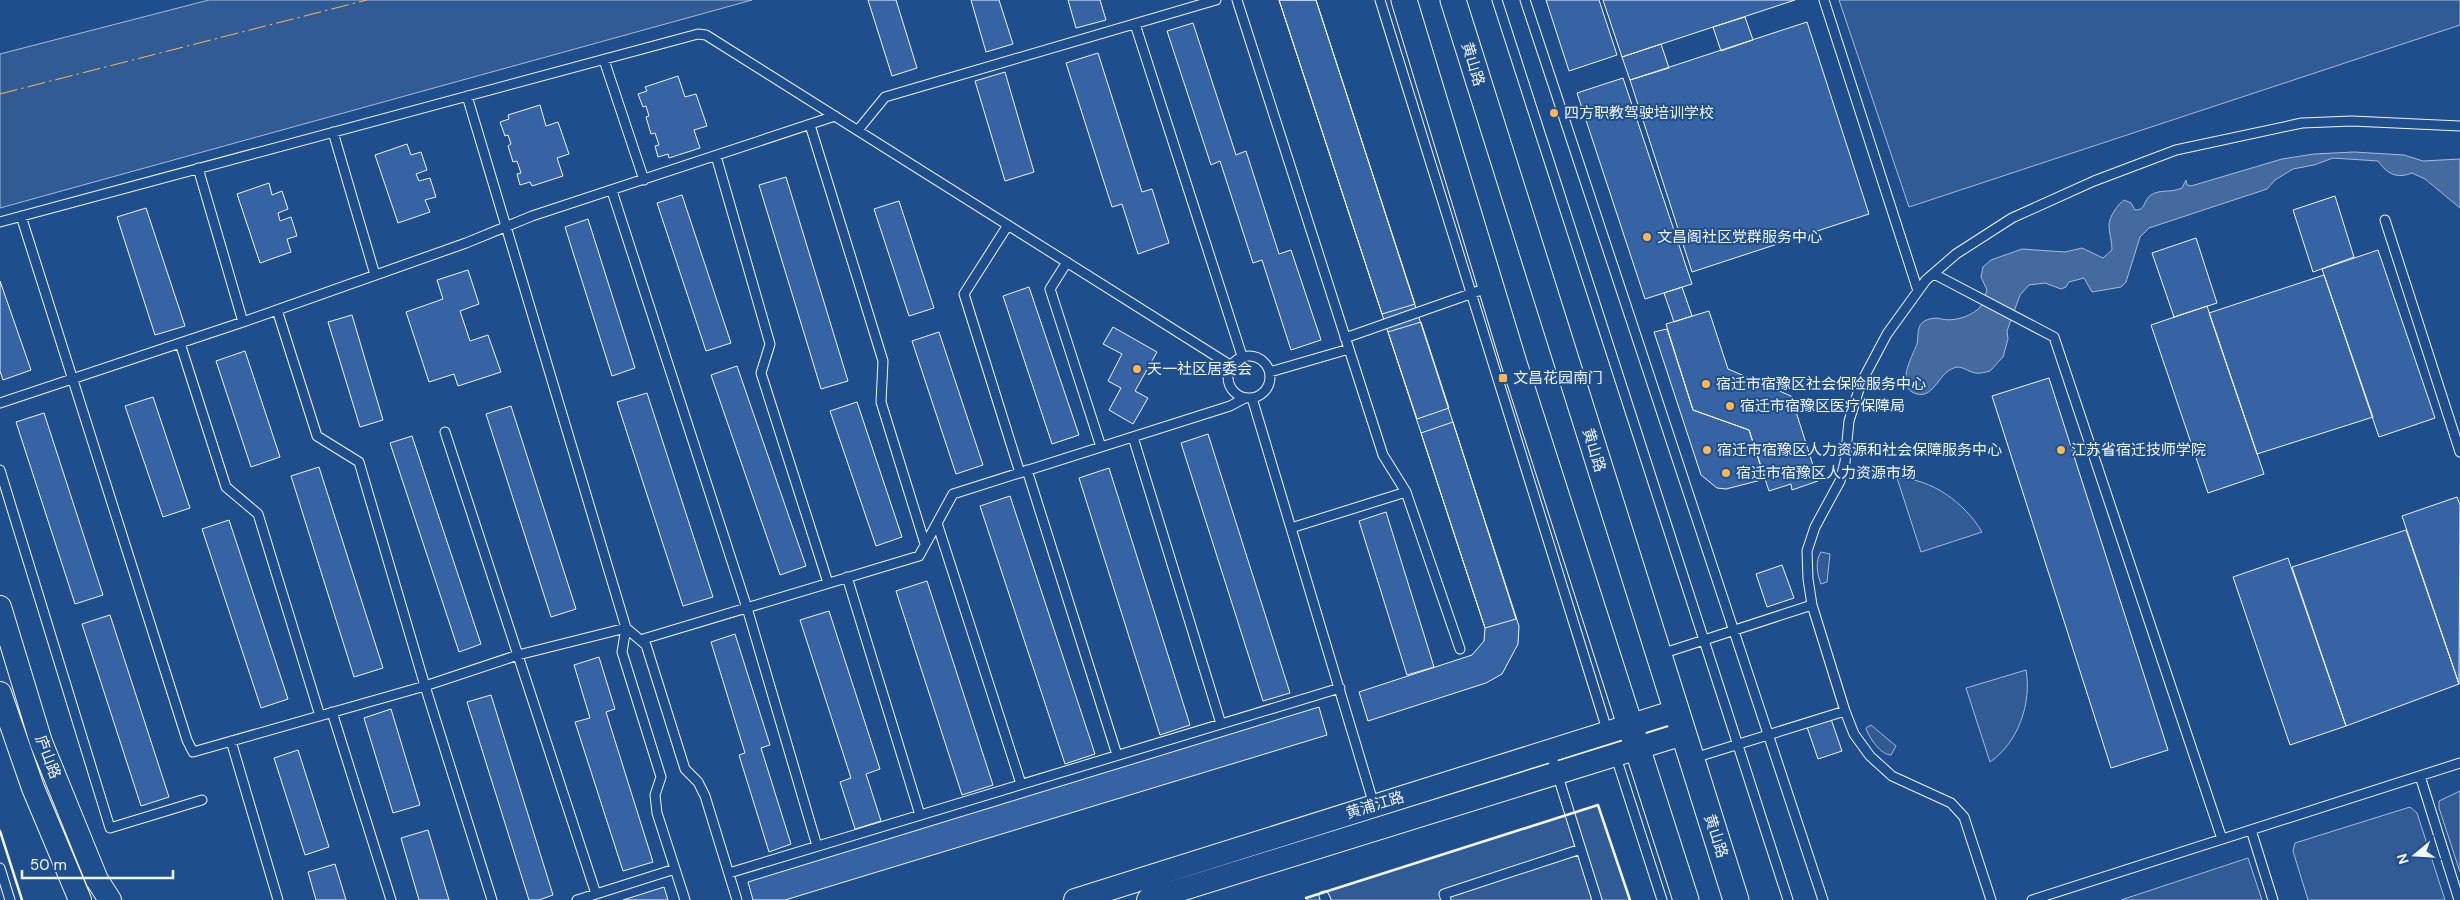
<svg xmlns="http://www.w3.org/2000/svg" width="2460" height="900" font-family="'DM Sans','Noto Sans SC',sans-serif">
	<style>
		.green { fill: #305b95; stroke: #a8bbd7 }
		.water { fill: #446ba0; stroke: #a8bbd7 }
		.building { fill: #3563a3; stroke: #f2f6ff }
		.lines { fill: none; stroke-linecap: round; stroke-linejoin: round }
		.service-casing { stroke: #f2f6ff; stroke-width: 11 }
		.tertiary-casing { stroke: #f2f6ff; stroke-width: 24 }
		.secondary-casing { stroke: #f2f6ff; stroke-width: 27 }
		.service { stroke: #1f4e8c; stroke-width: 9 }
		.tertiary { stroke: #1f4e8c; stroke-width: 22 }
		.secondary { stroke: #1f4e8c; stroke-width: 25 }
		.wall { stroke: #f2f6ff; stroke-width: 2.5 }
		.power { stroke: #ffb74d; stroke-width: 1; stroke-dasharray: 18 4 2.5 4; stroke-linecap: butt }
		.poi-dot { fill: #ffb74d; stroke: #1f4e8c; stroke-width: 2 }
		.labels { text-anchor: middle; stroke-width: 4; stroke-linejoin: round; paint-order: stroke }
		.street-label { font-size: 15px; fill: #f2f6ff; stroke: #1f4e8c }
		.poi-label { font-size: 15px; fill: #f2f6ff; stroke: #1f4e8c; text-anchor: start }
	</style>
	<rect width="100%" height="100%" fill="#1f4e8c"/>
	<!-- green -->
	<path class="green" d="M209,0H752L0,208V54Z
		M1839,0H2460V25L1909,207Z
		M1897,478C1931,478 1965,503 1982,532L1921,552Z
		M1821,552L1830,554L1827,582L1821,584C1817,574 1815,561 1821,552Z
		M2026,670C2032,703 2018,743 1990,762L1966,688Z
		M1871,725L1896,746L1891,755C1881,755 1869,738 1866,728Z
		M2460,791V872L2439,808V801Z
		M1598,805L1630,900H1307L1306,898Z
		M2410,807L2417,813L2445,900H2308L2293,851L2295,843Z
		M2248,858L2262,900H2121Z"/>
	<!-- water -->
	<path class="water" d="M2354,152L2404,155L2423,161L2460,159V208L2425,179L2412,173C2397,179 2387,174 2378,161L2333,158L2314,165L2293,169L2275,180L2267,189L2149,228L2140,237L2126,282L2121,287L2092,292L2084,278L2069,282L2066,287L2061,289L2045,283L2029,285L2020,295L2007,331L2008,339L2003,357L1990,371C1986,372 1979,374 1975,373C1963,370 1960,362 1947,372C1938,379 1931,398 1917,394C1894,388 1912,357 1917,344C1919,336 1916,328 1923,322C1927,319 1933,318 1938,318C1951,323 1972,317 1981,306C1984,302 1985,295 1987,290L1981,277L1983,267L1991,260L2022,249L2065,252L2082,248L2103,258L2112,250C2112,241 2109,233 2109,225C2109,217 2118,204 2124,200L2131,203L2135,210C2146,211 2143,200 2151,195C2160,189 2171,193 2182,188L2186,180L2187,185L2191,186L2282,159L2314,154Z"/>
	<!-- building -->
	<path class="building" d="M868,0H896L917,68L892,76Z
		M971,0H999L1013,44L986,52Z
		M1068,0H1100L1106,20L1076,28Z
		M1279,0H1316L1519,626L1518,644L1502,674L1486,683L1368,721L1359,692L1472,655L1484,641L1485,628Z
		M1279,0H1316L1415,304L1382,314Z
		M1546,0H1599L1617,55L1569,71Z
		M1603,0H1795L1622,57Z
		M1745,17L1753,40L1721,51L1713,27Z
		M1807,22L1869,214L1692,272L1630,80Z
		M1193,23L1236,155L1246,151L1279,254L1291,250L1321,340L1291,350L1262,260L1253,263L1220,161L1211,165L1167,31Z
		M1661,44L1669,68L1630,80L1622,57Z
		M1098,53L1142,192L1152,189L1169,243L1138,254L1122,204L1112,207L1066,63Z
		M1005,72L1034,172L1005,181L975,81Z
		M678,76L685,97L696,94L707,126L694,130L700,148L669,158L668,154L658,157L655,146L659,145L655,133L651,134L646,117L649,116L646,106L643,107L638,94L647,91L645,87Z
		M1623,78L1692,284L1645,299L1577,93Z
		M540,105L546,126L558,122L569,154L557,158L563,176L532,186L530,182L520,185L517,174L521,173L517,161L513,162L508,146L511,144L508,135L505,136L500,122L509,119L508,115Z
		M407,144L411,155L421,152L427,170L416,174L419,181L430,178L436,197L425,200L430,212L398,223L375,155Z
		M786,177L848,381L821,389L759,185Z
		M269,183L272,195L282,191L288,209L278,213L280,221L291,217L297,236L287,239L291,252L260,263L237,194Z
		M682,195L731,343L706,351L657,203Z
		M2335,196L2354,257L2313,272L2293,210Z
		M899,201L934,308L909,316L874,209Z
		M146,208L185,326L155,335L117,217Z
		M588,219L635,368L612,376L565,227Z
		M2196,238L2217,303L2174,317L2152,253Z
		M2378,250L2435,418L2379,437L2322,269Z
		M468,270L479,304L460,311L470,341L488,335L501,372L458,386L454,374L429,382L406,312L443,299L437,280Z
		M2324,275L2373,417L2257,454L2209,313Z
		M0,281L31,370L3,380L0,371Z
		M1029,287L1079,435L1052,444L1003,296Z
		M1682,287L1692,316L1674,322L1664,293Z
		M2207,306L2264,474L2208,493L2151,325Z
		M1709,311L1728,369L1791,396L1818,481L1792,490L1791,484L1769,491L1749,430L1693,410L1666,324Z
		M352,315L383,420L360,427L328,322Z
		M1421,322L1449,408L1417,419L1388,332Z
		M1113,327L1157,352L1135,391L1148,398L1133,424L1109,410L1121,388L1108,381L1122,354L1103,344Z
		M1667,329L1693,410L1749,430L1765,479L1726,489L1717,488L1701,475L1654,332Z
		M939,332L983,465L956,474L912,341Z
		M245,351L280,457L251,467L216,361Z
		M737,366L806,566L780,575L711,375Z
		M2049,378L2168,750L2111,768L1992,396Z
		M647,393L713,597L683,606L617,402Z
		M153,397L190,508L163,517L125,406Z
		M857,402L902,537L876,546L830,411Z
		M511,406L576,609L551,617L486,414Z
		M44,413L103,595L75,604L16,422Z
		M1453,422L1516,619L1485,628L1421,433Z
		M1208,434L1290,693L1263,701L1181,443Z
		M412,436L481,644L459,652L390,443Z
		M319,467L383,668L354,677L291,476Z
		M1109,468L1190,725L1160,735L1079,478Z
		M1010,496L1095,754L1065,764L980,506Z
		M2457,497L2460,505L2459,684L2402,516Z
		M1386,512L1434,667L1407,675L1359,521Z
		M229,520L288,699L261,708L202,529Z
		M2406,530L2459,684L2346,726L2292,567Z
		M2288,558L2346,726L2290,745L2233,577Z
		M1782,565L1794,598L1767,607L1756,574Z
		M927,581L993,785L962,795L896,591Z
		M829,611L880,769L866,774L881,821L855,829L840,782L851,778L800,620Z
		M110,615L169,797L141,806L82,624Z
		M735,634L770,745L761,748L791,844L769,852L739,755L745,753L711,642Z
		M599,657L615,709L606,712L653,862L623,871L575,722L590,718L574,665Z
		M491,695L553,895L539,900H529L467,702Z
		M1319,707L1327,735L785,900H753L748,882Z
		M391,709L420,805L393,813L364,718Z
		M1831,719L1842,751L1818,759L1807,727Z
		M298,750L329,847L305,855L274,758Z
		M428,830L449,900H419L401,838Z
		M335,864L346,900H316L308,872Z
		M664,887L668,900H623Z"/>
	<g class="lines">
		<defs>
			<path id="service" d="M1237,0L1383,455L1406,492L1460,649
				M1380,0L1608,733
				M1497,0L1788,900
				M1525,0L1823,900
				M1824,0L1918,291
				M1135,24L1242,356
				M604,60L644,180
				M810,125L883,361L881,402L925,544
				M858,130L885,97L1216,0
				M333,132L375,275
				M716,156L770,344L761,373L828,583
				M198,168L243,322
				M612,191L747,608L817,846
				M21,216L187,740L193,752L425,686L518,655L626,628L467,96
				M2385,220L2460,452
				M0,222L698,34L706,35L1230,365
				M1008,225L964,294L1020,473
				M1067,262L1050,289L1101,447
				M1934,274L2054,337L2222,839
				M277,310L317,436L359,462L425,686L492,900
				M1345,338L1490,287
				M180,343L226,487L258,514L320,716
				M1228 377a21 21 0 1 1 42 0a21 21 0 1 1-42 0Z
				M1270,372L1349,349
				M1252,398L1374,805
				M0,403L243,322L466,243L532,216L835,116
				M445,432L596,894
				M1133,437L1221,724
				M0,470L110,828L202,800
				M1027,470L1117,755
				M937,523L1021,784
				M1291,528L1406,492
				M847,577L920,815
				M640,640L919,556L953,494L1230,406L1245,398
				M1661,654L1812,605
				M332,712L391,900
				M231,741L278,900
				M1550,751L1597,900
				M1615,754L1662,900
				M1694,758L1845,711
				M2420,776L2459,900
				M2251,830L2273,900
				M0,868L10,900
				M729,873L1340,688
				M1324,896L1326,900
				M577,900L675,869
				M685,900L657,813L655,795L661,777L622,652L626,628L646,645L685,769L698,782L705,796L737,900
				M1446,900L1444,894L1581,849
				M1991,900L1964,817L1951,803L1892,776L1870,756L1854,734L1845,711L1812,605L1808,579L1807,551L1815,527L1840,481L1845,462L1849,421L1861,383L1887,334L1926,280L1956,254L2012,218L2094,181L2176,150L2302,123L2352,121L2460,126
				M2032,900L2460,763"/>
			<path id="tertiary" d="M0,607L41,742L97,880L110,900
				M0,693L33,788L80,900
				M1075,900L1676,711
				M1148,900L1683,734"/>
			<path id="secondary" d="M1404,0L1514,363L1686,900
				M1453,0L1736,900"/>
		</defs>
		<!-- service casing -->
		<use href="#service" class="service-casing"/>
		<!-- tertiary casing -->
		<use href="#tertiary" class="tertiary-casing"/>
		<!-- secondary casing -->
		<use href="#secondary" class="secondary-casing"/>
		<!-- service -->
		<use href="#service" class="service"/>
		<!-- tertiary -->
		<use href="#tertiary" class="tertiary"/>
		<!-- secondary -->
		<use href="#secondary" class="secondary"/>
		<!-- wall -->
		<path class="wall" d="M0,831L22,900
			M1306,898L1598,805L1630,900"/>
		<!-- power -->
		<path class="power" d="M0,94L367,0"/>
	</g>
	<!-- markers -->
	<g class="poi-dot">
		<circle cx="1554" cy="113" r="5"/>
		<circle cx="1647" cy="237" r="5"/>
		<circle cx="1137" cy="369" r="5"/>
		<rect x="1498" y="373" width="10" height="10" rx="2.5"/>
		<circle cx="1706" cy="384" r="5"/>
		<circle cx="1730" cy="406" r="5"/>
		<circle cx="1707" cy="450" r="5"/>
		<circle cx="2061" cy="450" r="5"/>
		<circle cx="1726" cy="473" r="5"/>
	</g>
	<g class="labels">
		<!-- street labels -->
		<g class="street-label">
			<text transform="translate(1473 64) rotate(73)" y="5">黄山路</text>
			<text transform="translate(1594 450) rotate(73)" y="5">黄山路</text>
			<text transform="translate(48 757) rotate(69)" y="5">庐山路</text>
			<text transform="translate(1375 805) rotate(-17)" y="5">黄浦江路</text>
			<text transform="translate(1716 836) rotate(72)" y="5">黄山路</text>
		</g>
		<!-- poi labels -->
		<g class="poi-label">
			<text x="1564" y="118">四方职教驾驶培训学校</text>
			<text x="1657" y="242">文昌阁社区党群服务中心</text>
			<text x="1147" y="374">天一社区居委会</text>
			<text x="1513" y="383">文昌花园南门</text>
			<text x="1716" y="389">宿迁市宿豫区社会保险服务中心</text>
			<text x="1740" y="411">宿迁市宿豫区医疗保障局</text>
			<text x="1717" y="455">宿迁市宿豫区人力资源和社会保障服务中心</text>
			<text x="2071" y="455">江苏省宿迁技师学院</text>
			<text x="1736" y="478">宿迁市宿豫区人力资源市场</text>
		</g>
	</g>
	<!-- north arrow -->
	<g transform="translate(2415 855) rotate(252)" stroke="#1f4e8c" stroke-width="4" paint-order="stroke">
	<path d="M0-4L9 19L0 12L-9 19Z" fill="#f2f6ff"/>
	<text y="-8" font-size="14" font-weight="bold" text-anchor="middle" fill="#f2f6ff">N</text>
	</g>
	<!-- scale -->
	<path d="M22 870v8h151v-8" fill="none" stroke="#f2f6ff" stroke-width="2.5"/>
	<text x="30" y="870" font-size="15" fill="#f2f6ff" stroke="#1f4e8c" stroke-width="4" paint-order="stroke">50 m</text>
</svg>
